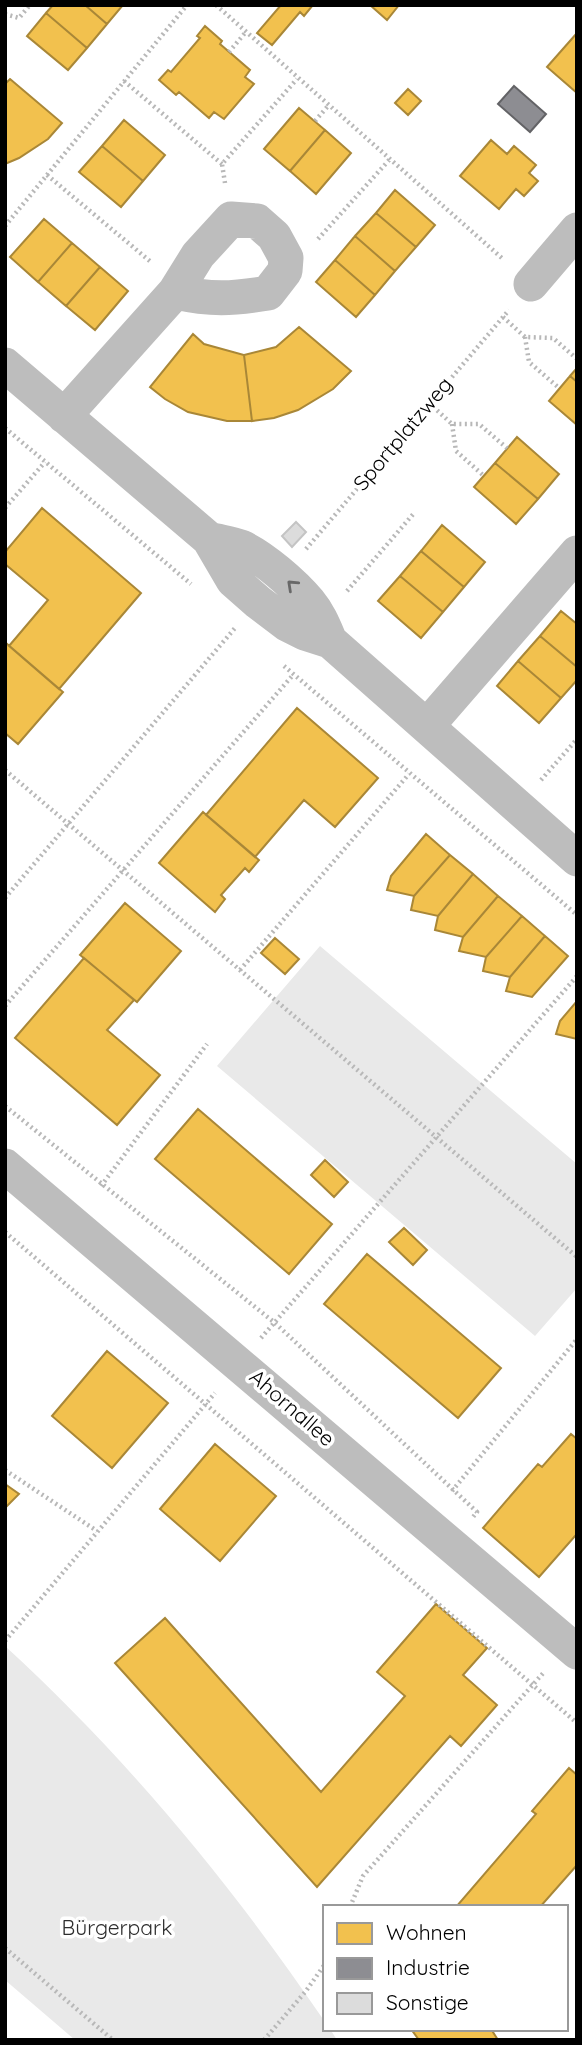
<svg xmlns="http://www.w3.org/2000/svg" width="582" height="2045" font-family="Quicksand,sans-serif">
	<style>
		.green { fill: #e9e9e9 }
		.homes { fill: #f2c14e; stroke: #a98737; stroke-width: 2 }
		.industry { fill: #8d8d92; stroke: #636366; stroke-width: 2 }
		.building { fill: #dcdcdc; stroke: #c4c4c4; stroke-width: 2 }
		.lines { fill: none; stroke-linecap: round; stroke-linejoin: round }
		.path { stroke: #b8b8b8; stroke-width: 4.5; stroke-dasharray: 2 3.5; stroke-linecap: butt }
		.street { stroke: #bdbdbd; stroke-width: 35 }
		.oneway { stroke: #686868 }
		.labels { text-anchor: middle; stroke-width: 7; stroke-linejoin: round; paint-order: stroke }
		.street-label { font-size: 21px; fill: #000; stroke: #fff }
		.park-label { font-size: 21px; fill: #2e2e2e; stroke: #fff }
	</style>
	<rect width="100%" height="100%" fill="#fff"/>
	<!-- green -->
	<path class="green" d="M320,946L577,1164V1288L535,1336L217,1066Z
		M5,1646C127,1758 232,1885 325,2022V2029H330L337,2040H75L5,1980Z"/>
	<!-- homes -->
	<path class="homes" d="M53,5H85L107,24L87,48L46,13Z
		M85,5H123L107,24Z
		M281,5H313L304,16L300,12L272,45L257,33Z
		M370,5H399L387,20Z
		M46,13L87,48L68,70L27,36Z
		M205,26L222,41L220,44L250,70L245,77L254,84L224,119L214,112L209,118L179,92L176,95L159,80L168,70L171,72L200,38L197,36Z
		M577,33V93L547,67Z
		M10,79L62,123L48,139L19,158L5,164V84Z
		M408,89L421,101L408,115L395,103Z
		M299,108L325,130L290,171L264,149Z
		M124,120L165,155L143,181L102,146Z
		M325,130L351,153L316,194L290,171Z
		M491,140L507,154L514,146L536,165L529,173L538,181L524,196L516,189L499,209L460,176Z
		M102,146L143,181L121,207L79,172Z
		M395,190L435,225L416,247L376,213Z
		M376,213L416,247L395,271L355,236Z
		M44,219L72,243L38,282L10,257Z
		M355,236L395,271L375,295L335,260Z
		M72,243L100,267L66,306L38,282Z
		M335,260L375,295L356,317L316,282Z
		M100,267L128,291L95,330L66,306Z
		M299,327L351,371L333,389L298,410L274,418L252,421L244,355L276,347Z
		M193,334L204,344L244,355L252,421H227L188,412L165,399L150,387Z
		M577,368V382L570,376Z
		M570,376L577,382V425L549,401Z
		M517,437L559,474L538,499L495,463Z
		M495,463L538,499L516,524L474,487Z
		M42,508L141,593L59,689L9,646L48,600L5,564V552Z
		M442,525L485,562L464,587L421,551Z
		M421,551L464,587L443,612L400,576Z
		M400,576L443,612L421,638L378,601Z
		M561,611L577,624V667L540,636Z
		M540,636L577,667V680L561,698L518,661Z
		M6,643L63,692L18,744L5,733Z
		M518,661L561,698L539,723L497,686Z
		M297,708L378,778L335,827L304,800L255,857L206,815Z
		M203,812L259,860L249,872L245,868L221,895L225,899L215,912L159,863Z
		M426,834L450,855L414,896L387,890L391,876Z
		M450,855L473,874L438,916L411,910L414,896Z
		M473,874L498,896L463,937L435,930L438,916Z
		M498,896L522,916L486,957L459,951L463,937Z
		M125,903L181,951L137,1002L80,955Z
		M522,916L545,936L510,977L483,971L486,957Z
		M545,936L568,956L532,997L506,991L510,977Z
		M275,938L299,959L285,974L261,953Z
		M84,958L134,1000L107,1030L160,1075L117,1125L15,1038Z
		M577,1001V1039L556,1034L560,1021Z
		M198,1109L332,1224L289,1274L155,1159Z
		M325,1160L348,1182L334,1197L311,1175Z
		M404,1228L427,1250L413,1265L389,1242Z
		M367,1254L501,1368L458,1418L324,1304Z
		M107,1351L168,1403L112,1468L52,1416Z
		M571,1434L577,1439V1537L575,1536L539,1577L483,1528L538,1464L542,1467Z
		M215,1444L276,1496L220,1561L160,1509Z
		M5,1484L19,1494L5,1508Z
		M436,1604L487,1648L463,1675L497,1705L461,1746L450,1736L317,1887L115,1663L165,1618L321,1792L405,1696L377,1672Z
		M569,1768L577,1775V1865L540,1907H456L536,1814L532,1811Z
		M411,2029H491L498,2040H419Z"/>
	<!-- industry -->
	<path class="industry" d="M514,86L546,114L530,132L498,104Z"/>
	<!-- building -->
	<path class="building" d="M296,522L306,532L292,547L282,536Z"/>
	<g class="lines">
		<!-- path -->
		<path class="path" d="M216,5L503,259
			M5,14L19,18L30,5
			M229,52L245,33
			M124,81L222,164
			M315,121L328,106
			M47,175L151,262
			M225,183L222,164L297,79
			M5,226L187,5
			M318,239L390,159
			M503,317L525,337L553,338L577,359
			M525,337L529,362L559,388
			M429,403L452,424H479L508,449
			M452,424L456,451L484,476
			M5,428L191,584
			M5,508L45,462
			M306,549L509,310
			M347,591L415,512
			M284,666L577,915
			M5,770L577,1257
			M541,780L577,739
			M5,898L235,628
			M240,970L409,774
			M5,1006L293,675
			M5,1106L275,1323L477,1512L473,1517
			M101,1186L207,1044
			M5,1232L577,1723
			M261,1338L577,976
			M5,1470L97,1531
			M452,1491L577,1339
			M5,1641L215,1393
			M350,1907L363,1876L545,1671
			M5,1948L113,2040
			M264,2040L306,1991L325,1964"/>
		<!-- street -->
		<path class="street" d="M531,284L577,230
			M5,365L209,539L233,580L258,602L287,624L305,633L330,641L577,859
			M64,416L175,292L198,255L231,219L257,221L274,236L286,258L285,271L268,293C232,299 211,300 175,292
			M209,539C219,542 231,543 241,547C263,557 294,584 309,602C319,614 324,627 330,641
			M427,726L577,553
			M5,1166L577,1652"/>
	</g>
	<!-- one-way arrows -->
	<defs><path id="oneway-chevron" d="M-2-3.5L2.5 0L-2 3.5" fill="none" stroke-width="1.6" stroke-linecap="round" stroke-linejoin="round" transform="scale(1.75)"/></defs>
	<use class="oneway" href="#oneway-chevron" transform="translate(292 585) rotate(-137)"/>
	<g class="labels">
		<!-- street labels -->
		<g class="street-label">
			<text transform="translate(403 434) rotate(-50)" y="7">Sportplatzweg</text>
			<text transform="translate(292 1408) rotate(41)" y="7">Ahornallee</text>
		</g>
		<!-- park labels -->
		<g class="park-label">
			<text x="117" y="1935">Bürgerpark</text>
		</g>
	</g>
	<!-- border -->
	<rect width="582" height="2045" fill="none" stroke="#000000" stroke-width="14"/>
	<!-- legend -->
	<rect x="323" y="1905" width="245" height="126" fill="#ffffff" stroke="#999999" stroke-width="2"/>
	<rect x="337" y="1923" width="35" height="21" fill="#f2c14e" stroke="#999999" stroke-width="2"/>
	<text x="386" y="1940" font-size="21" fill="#000000">Wohnen</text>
	<rect x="337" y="1958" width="35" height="21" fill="#8d8d92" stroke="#999999" stroke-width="2"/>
	<text x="386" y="1975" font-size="21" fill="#000000">Industrie</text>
	<rect x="337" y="1993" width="35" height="21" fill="#dcdcdc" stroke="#999999" stroke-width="2"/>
	<text x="386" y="2010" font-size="21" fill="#000000">Sonstige</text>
</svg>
